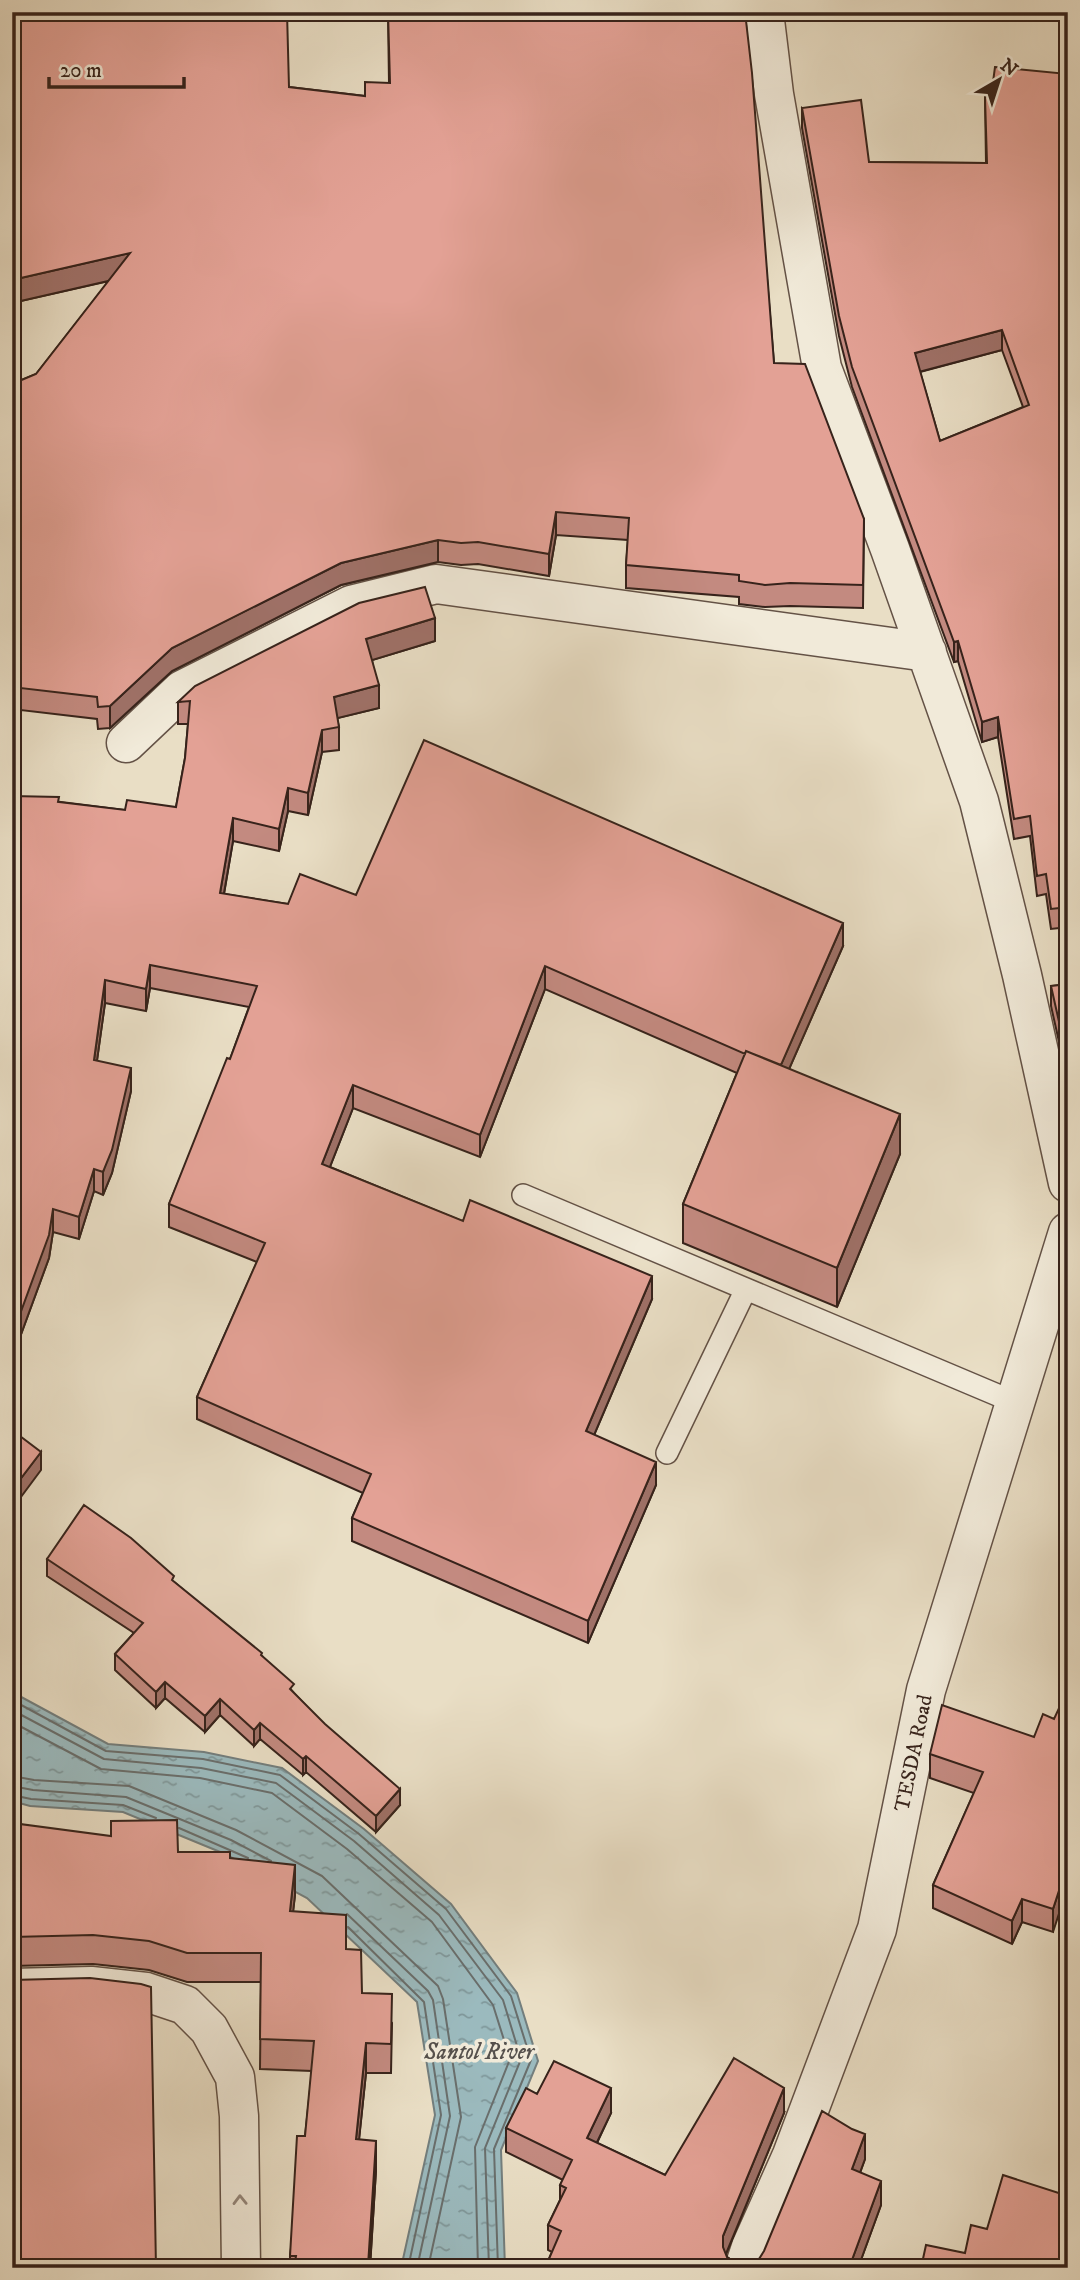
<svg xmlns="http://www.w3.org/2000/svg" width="1080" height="2280" font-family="'IM FELL DW Pica',serif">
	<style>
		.water { fill: url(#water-ripples); stroke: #737e7d; stroke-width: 2 }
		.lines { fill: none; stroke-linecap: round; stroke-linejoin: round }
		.shore { stroke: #696e6c; stroke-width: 2 }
		.service-casing { stroke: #645246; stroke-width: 24 }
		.minor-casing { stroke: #645246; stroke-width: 41 }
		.tertiary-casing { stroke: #645246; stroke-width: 41 }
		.service { stroke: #f1ead9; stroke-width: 21 }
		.minor { stroke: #f1ead9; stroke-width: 38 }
		.tertiary { stroke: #f1ead9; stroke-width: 38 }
		.wall { fill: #c38a80; stroke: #37231b; stroke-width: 2; fill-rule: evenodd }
		.shaded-wall { fill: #9f7168; stroke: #37231b; stroke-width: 2 }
		.building { fill: #e3a195; stroke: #37231b; stroke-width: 2; fill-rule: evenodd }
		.oneway { stroke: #94867a }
		.labels { text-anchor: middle; stroke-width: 7; stroke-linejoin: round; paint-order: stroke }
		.street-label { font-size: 21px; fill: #37231b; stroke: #f1ead9 }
		.water-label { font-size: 23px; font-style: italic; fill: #55504c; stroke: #f1ead9 }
	</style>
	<defs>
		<pattern id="water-ripples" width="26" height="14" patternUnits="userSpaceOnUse" patternTransform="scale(1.75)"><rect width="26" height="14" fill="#9bbabe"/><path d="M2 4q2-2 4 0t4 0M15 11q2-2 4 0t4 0" fill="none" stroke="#7f979a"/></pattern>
	</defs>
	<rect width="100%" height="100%" fill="#e9dec5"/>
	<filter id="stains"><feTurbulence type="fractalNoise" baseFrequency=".00286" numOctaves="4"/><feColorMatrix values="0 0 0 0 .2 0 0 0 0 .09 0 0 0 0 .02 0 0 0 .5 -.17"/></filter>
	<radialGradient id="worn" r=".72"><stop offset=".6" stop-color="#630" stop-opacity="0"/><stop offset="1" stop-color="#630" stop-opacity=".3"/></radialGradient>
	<!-- water -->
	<path class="water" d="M12,1692L108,1744L204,1752L282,1768L364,1829L451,1904L517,1993L538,2061L501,2150L505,2268H401L435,2115L417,2002L307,1898L225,1854L123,1812L30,1806L12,1801Z"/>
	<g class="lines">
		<!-- shore -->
		<path class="shore" d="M12,1700L106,1751L203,1759L280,1775L359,1834L446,1909L511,1996L531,2060L494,2149L498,2268
			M12,1710L104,1759L201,1768L276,1783L354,1841L439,1915L503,2000L521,2059L485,2148L489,2268
			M12,1722L101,1769L200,1778L272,1793L347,1849L432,1922L493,2005L510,2059L475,2147L478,2268
			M12,1776L34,1780L129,1786L236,1830L322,1876L438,1986L443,1999L461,2117L428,2268
			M12,1786L33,1790L126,1797L231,1840L271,1861
			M12,1795L31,1799L123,1805L156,1818
			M179,1828L248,1858
			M347,1914L428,1991L433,2000L450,2116L417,2268
			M348,1927L424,2002L441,2115L408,2268"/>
		<defs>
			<path id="service" d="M523,1195L1014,1402
				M667,1453L746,1289"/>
			<path id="minor" d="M764,12L774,94L822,368L890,549L979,801L1022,975L1068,1183
				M126,743L182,690L351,605L436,584L927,652
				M12,1988L91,1986L146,1992L185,2005L209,2029L235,2077L239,2116L241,2268"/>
			<g id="tertiary">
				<path id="s1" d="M744,2268L751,2247L792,2155L877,1929L926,1690L1068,1232"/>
			</g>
		</defs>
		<!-- service casing -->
		<use href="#service" class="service-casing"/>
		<!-- minor casing -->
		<use href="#minor" class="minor-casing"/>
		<!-- tertiary casing -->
		<use href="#tertiary" class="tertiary-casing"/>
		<!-- service -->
		<use href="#service" class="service"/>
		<!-- minor -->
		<use href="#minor" class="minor"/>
		<!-- tertiary -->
		<use href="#tertiary" class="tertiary"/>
	</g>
	<!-- wall -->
	<path class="wall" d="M12,12L289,87L365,96L389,83L388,12H745L774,363L864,519L863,608L790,606L765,607L739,604V597L626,588V565L628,540L556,535L549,576L478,564L461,565L438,562L341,585L172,671L110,728L98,729L97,719L21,710L12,765V384L36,374L109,281L12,303Z
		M985,97L1068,625V927L1051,929L1046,894L1037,896L1030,836L1014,839L998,737L982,742L958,661L954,662L852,387L839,336L802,128V108L869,162L986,163ZM1002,350L1023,407L940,441L920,372Z
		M435,641L372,660L379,708L337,718L339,727V750L322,752L308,815L288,811L279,851L233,841L224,894L288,904L356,895L843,946L789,1069L900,1154L837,1307L683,1243V1204L737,1073L545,989L480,1157L353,1108L330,1167L652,1299L594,1435L656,1485L588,1643L352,1541V1518L363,1493L197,1419V1397L257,1262L169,1227V1204L230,1059L249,1007L150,988L146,1011L105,1003L97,1060L131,1091L112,1173L103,1195L94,1191L79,1239L53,1232L49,1258L16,1348L12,1346V796L125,810L176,807L185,758L188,724H178V702Z
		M1068,984V1055H1062L1051,1006V986Z
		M47,1559L174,1582L262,1656L294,1693L400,1805L376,1832L306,1772L303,1775L260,1739L254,1746L220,1715L205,1732L165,1698L156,1708L115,1670V1654L134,1633L47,1576Z
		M1054,1719L1053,1932L1022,1922L1012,1944L933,1908V1885L974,1793L930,1778V1754L1034,1737Z
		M12,1823L178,1852L230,1858L295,1895L293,1911L346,1949L362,1993L392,2023L391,2073H366L359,2139L376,2170L370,2266L380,2268H290V2256L305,2136L312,2071L260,2069L261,1982H187L149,1970L93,1964L12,1966Z
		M537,2094L611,2113L597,2143L665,2175L784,2113L726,2254L727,2257L738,2264H749L759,2259L865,2159L860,2173L881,2205L858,2268H545L552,2252L548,2250V2225L560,2200V2185L563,2180L506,2152V2128Z"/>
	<!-- shaded-wall -->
	<path class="shaded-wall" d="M130,253V276L12,303V280Z
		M1002,330V350L915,373V353Z
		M556,512V535L549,576V554Z
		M438,540V562L341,585L172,671L110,728V706L172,648L341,563Z
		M1068,596V616L1061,618V598Z
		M435,618V641L366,662V639Z
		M958,641V661L954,662V642Z
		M379,685V708L334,719V697Z
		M21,688V710L12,765V743Z
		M998,717V737L982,742V722Z
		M322,730V752L308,815V793Z
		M288,788V811L279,851V829Z
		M233,818V841L220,916V893Z
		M843,923V946L779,1092V1069Z
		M150,965V988L146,1011V989Z
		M545,966V989L480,1157V1135Z
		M105,980V1003L94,1082V1060Z
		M131,1068V1091L112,1173L103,1195V1172Z
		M353,1085V1108L322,1187V1164Z
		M900,1114V1154L837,1307V1268Z
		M94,1169V1191L79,1239V1217Z
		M53,1209V1232L49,1258L16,1348V1325Z
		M652,1276V1299L586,1454V1431Z
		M41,1452V1470L12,1509V1490Z
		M656,1462V1485L588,1643V1621Z
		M165,1682V1698L156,1708V1692Z
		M220,1699V1715L205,1732V1716Z
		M260,1723V1739L254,1746V1730Z
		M306,1756V1772L303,1775V1759Z
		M400,1789V1805L376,1832V1816Z
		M1068,1863V1886L1053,1932V1909Z
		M295,1865V1895L290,1940V1911Z
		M1022,1899V1922L1012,1944V1921Z
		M366,2043V2073L356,2169V2139Z
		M611,2088V2113L587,2163V2138Z
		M784,2088V2113L723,2261V2268V2236Z
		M865,2134V2159L852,2194V2169Z
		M376,2141V2170L370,2268H368Z
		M881,2181V2205L858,2268H849Z"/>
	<!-- building -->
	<path class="building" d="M12,12H287L289,87L365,96V82L390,83L388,12H745L752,73L774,363L805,364L864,519L863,585L790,583L765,585L739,581V575L626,565L629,518L556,512L549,554L478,542L461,543L438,540L341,563L172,648L110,706L98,707L97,697L21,688L12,743V384L36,374L130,253L12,280Z
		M995,67L1067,74L1068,68V596L1061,598L1068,625V907L1051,909L1046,874L1037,876L1030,816L1014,819L998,717L982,722L958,641L954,642L852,367L839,316L802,108L861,100L869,162L987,163L985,97H991ZM1002,330L1029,405L940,441L915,353Z
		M425,587L435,618L366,639L379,685L334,697L339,727L322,730L308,793L288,788L279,829L233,818L220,893L288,904L300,874L356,895L424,740L843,923L781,1065L746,1051L745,1054L545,966L480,1135L353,1085L322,1164L463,1221L470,1200L652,1276L586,1431L656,1462L588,1621L352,1518L371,1474L197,1397L265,1243L169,1204L227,1058L230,1059L257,986L150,965L146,989L105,980L94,1060L131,1068L112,1150L103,1172L94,1169L79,1217L53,1209L49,1235L16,1325L12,1324V796L59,797L58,802L125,810L127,800L176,807L185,758L190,701L178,702L195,686L359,603Z
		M1068,984V1035H1062L1051,986Z
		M746,1051L900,1114L837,1268L683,1204Z
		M12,1430L41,1452L12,1490Z
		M84,1505L131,1538L174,1576L172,1580L262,1653L261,1655L294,1684L290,1689L325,1724L400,1789L376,1816L306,1756L303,1759L260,1723L254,1730L220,1699L205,1716L165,1682L156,1692L115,1654L143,1623L47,1559Z
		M1068,1689V1863L1053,1909L1022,1899L1012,1921L933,1885L983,1772L930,1754L942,1705L1034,1737L1043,1714L1054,1719Z
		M177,1820L178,1852H230V1858L295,1865L290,1911L346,1915V1949L361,1950L362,1993L392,1994L391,2044L366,2043L356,2139L376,2141L368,2266H380V2268H294L296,2256H290L297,2136H305L314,2041L260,2039L261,1953H187L149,1941L93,1935L12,1937V1823L111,1836V1821Z
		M90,1978L141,1984L151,1987L156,2268H12V1980Z
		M734,2058L784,2088L723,2236V2247L727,2257L738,2264H749L759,2259L764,2251L822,2111L852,2129L865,2134L852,2169L881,2181L849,2268H545L561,2231L548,2225L566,2188L560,2185L572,2160L506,2128L526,2088L537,2094L554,2061L611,2088L587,2138L665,2175Z
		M1003,2175L1068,2196V2268H921L926,2245L965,2253L971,2225L987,2229Z"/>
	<!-- one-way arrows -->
	<defs><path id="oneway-chevron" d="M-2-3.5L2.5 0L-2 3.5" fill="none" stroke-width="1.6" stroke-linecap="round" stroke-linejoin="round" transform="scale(1.75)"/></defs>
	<use class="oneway" href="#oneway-chevron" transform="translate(240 2200) rotate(-91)"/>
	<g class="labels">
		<!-- street labels -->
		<g class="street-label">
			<text dy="7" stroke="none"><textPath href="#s1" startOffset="544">TESDA Road</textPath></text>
		</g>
		<!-- water labels -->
		<g class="water-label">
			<text x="479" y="2059">Santol River</text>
		</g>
	</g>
	<!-- margin -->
	<rect width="1080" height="2280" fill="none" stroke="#e9dec5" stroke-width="42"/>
	<rect x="14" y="14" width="1052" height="2252" fill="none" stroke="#37231b" stroke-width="3.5"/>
	<rect x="21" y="21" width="1038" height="2238" fill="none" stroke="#37231b" stroke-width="2"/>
	<!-- north arrow -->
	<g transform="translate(999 80) rotate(39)" stroke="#f1ead9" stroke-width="5" paint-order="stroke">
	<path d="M0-5L12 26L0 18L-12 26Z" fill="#37231b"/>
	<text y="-10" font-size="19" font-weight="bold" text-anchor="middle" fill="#37231b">N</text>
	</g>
	<!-- scale -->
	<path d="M49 77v10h135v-10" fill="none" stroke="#37231b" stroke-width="3.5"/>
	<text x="60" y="77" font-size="21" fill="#37231b" stroke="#f1ead9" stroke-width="5" paint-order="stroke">20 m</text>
	<rect width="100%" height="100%" filter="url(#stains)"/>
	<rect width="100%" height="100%" fill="url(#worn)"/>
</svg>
